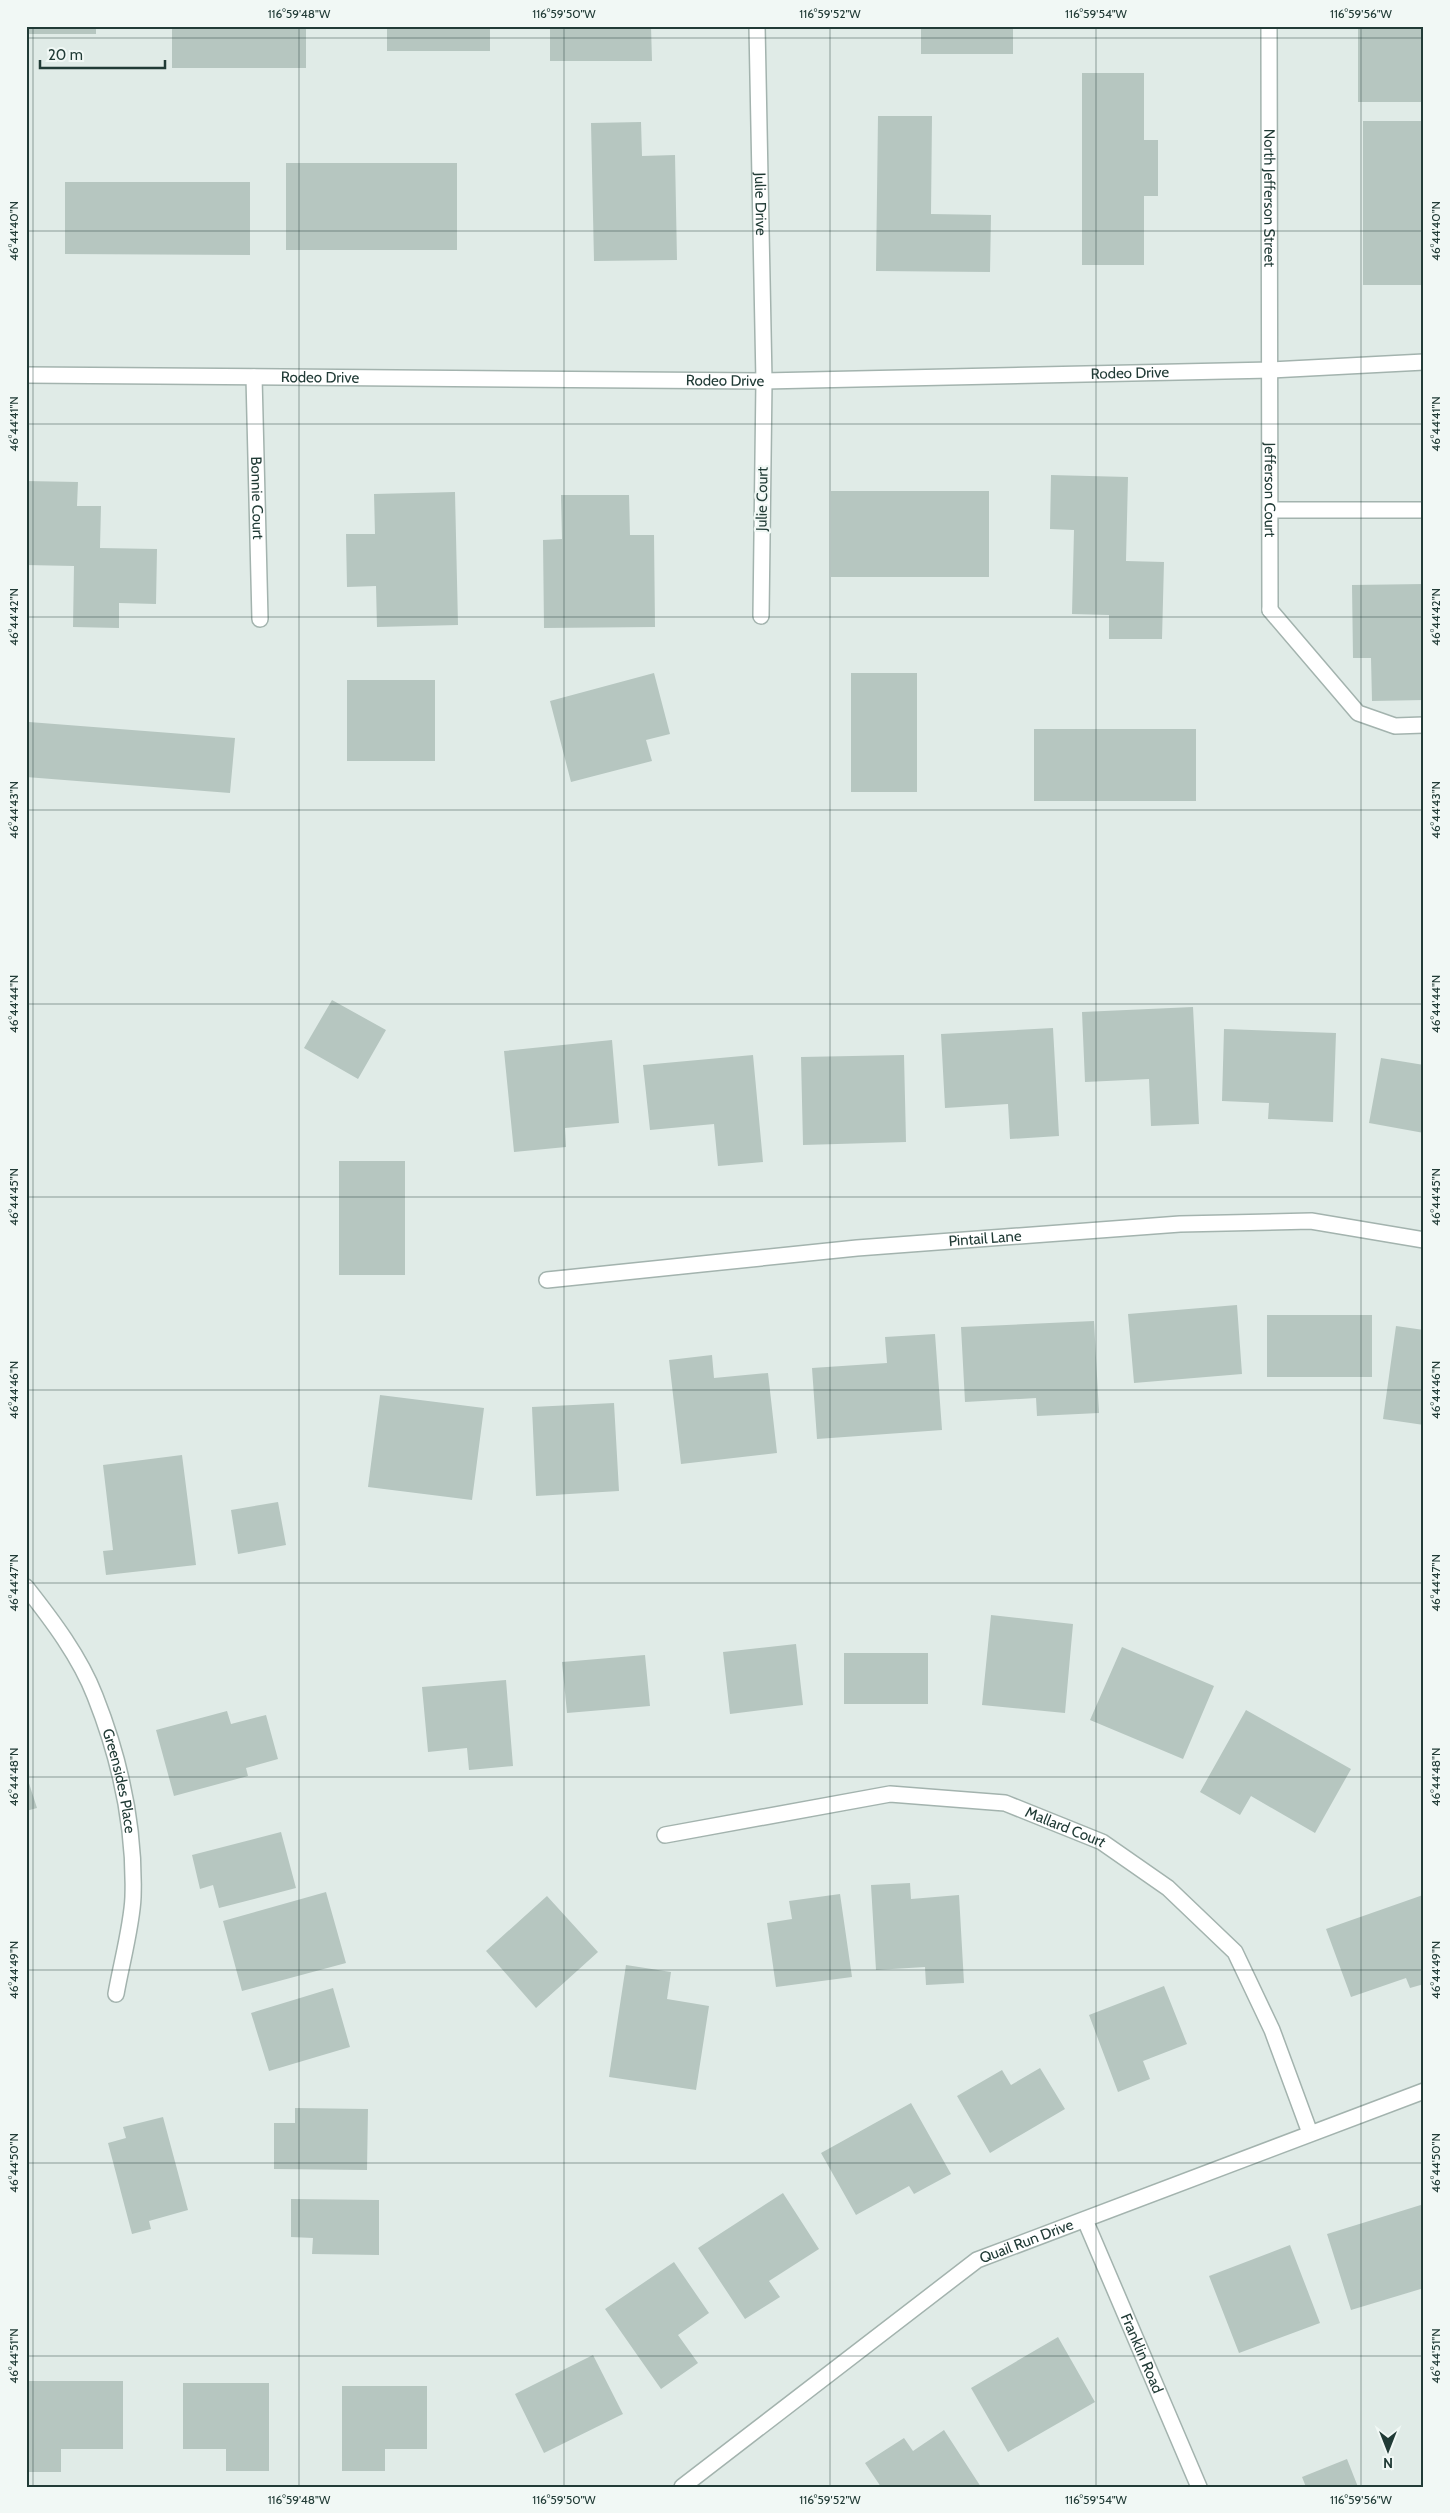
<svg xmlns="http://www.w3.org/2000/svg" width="1450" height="2513" font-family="Cabin,sans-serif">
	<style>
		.building { fill: #b6c6c0 }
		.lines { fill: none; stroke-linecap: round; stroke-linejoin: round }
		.service-casing { stroke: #a3b3ae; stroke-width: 18 }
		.minor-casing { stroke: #a3b3ae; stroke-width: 18 }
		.service { stroke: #fff; stroke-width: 15 }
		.minor { stroke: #fff; stroke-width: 15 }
		.ticks { fill: none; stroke: #213b36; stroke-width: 1; stroke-opacity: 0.45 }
		.labels { text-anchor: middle; stroke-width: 4.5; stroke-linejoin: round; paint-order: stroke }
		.street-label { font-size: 15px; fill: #213b36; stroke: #f1f8f5 }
		.neatline { fill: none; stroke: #213b36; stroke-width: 2 }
		.ticks-label { font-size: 12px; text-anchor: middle; fill: #213b36 }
	</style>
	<rect width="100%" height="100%" fill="#e0ebe7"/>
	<!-- building -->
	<path class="building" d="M26,26H96V34H26Z
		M172,26H306V68H172Z
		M387,26H490V51H387Z
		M550,26H651L652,61H550Z
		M921,26H1013V54H921Z
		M1358,26H1424V102H1358Z
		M1082,73H1144V140H1158V196H1144V265H1082Z
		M878,116H932L931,214L991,215L990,272L876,271Z
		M1363,121H1424V285H1363Z
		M641,122L642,156L675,155L677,260L594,261L591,123Z
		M286,163H457V250H286Z
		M26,168H29L28,260H26Z
		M65,182H250V255L65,254Z
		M1051,475L1128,477L1126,561L1164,562L1162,639H1109V615L1072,614L1074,530L1050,529Z
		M26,481L78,482L77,506H101L100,548L157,549L156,604L119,603V628L73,627L74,566L26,565Z
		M831,491H989V577H831Z
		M455,492L458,625L377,627L376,586L347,587L346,534H375L374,494Z
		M561,495H629L630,535H654L655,627L544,628L543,540L562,539Z
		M1424,584V700L1372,701L1371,658H1353L1352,585Z
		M654,673L670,734L646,740L652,761L571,782L550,701Z
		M851,673H917V792H851Z
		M347,680H435V761H347Z
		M29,722L235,738L230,793L26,777Z
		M1034,729H1196V801H1034Z
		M332,1000L386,1030L358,1079L304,1048Z
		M1193,1007L1199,1124L1151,1126L1149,1079L1085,1082L1082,1012Z
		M1053,1028L1059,1136L1010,1139L1008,1104L945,1108L941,1034Z
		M1224,1029L1336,1033L1333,1122L1268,1119L1269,1103L1222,1101Z
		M612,1040L619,1123L565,1128L566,1147L514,1152L504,1051Z
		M753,1055L763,1162L718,1166L714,1124L650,1130L643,1065Z
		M904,1055L906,1142L803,1145L801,1057Z
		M1381,1058L1424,1065V1133L1369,1123Z
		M339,1161H405V1275H339Z
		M1237,1305L1242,1374L1134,1383L1128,1314Z
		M1267,1315H1372V1377H1267Z
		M1094,1321L1099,1413L1037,1416L1036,1398L965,1402L961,1327Z
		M1396,1326L1424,1330V1425L1383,1419Z
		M935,1334L942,1430L817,1439L812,1368L887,1363L885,1337Z
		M712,1355L714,1378L768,1373L777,1453L681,1464L669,1360Z
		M380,1395L484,1408L472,1500L368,1487Z
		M614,1403L619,1491L536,1496L532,1407Z
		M182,1455L196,1565L106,1575L103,1551L113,1550L103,1465Z
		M278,1502L286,1545L238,1554L231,1510Z
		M991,1615L1073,1624L1065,1713L982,1705Z
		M796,1644L803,1705L730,1714L723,1652Z
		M1122,1647L1214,1686L1183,1759L1090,1720Z
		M844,1653H928V1704H844Z
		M645,1655L650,1706L567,1713L562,1662Z
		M506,1680L513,1766L469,1770L467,1748L428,1752L422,1687Z
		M1246,1710L1351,1769L1315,1833L1251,1796L1240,1815L1200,1792Z
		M227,1711L231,1724L266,1715L278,1759L246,1768L248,1776L174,1796L156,1730Z
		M26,1774L37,1808L26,1811Z
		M281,1832L296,1888L219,1908L213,1885L200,1889L192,1855Z
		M910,1883L911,1899L959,1895L964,1983L926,1985L925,1967L876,1970L871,1885Z
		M326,1892L346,1963L242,1991L223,1921Z
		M840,1894L852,1977L776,1987L767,1923L792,1919L789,1901Z
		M1423,1895L1424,1984L1410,1988L1406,1978L1351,1997L1326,1929Z
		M547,1896L598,1952L536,2008L486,1951Z
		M626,1965L671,1972L667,1999L709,2006L696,2090L609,2077Z
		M1164,1986L1187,2044L1143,2061L1150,2079L1118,2092L1089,2015Z
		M333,1988L350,2047L269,2071L251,2013Z
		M1040,2068L1065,2109L990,2153L957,2096L1002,2070L1011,2085Z
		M911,2103L951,2174L914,2194L909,2186L856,2215L821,2153Z
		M295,2108L368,2109L367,2170L274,2169V2123H295Z
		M163,2117L188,2210L149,2221L151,2229L132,2234L108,2143L126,2138L123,2127Z
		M783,2193L819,2249L769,2281L780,2297L745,2319L698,2248Z
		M291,2199L379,2200V2255L312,2254L313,2238L291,2237Z
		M1424,2204V2288L1351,2310L1327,2234Z
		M1290,2245L1320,2323L1239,2353L1209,2276Z
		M674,2262L709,2313L678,2335L698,2363L661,2389L605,2309Z
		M1058,2337L1095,2402L1008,2452L971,2388Z
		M593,2355L623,2414L544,2453L515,2394Z
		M26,2381H123V2449H61V2472H26Z
		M183,2383H269V2471H226V2449H183Z
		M342,2386H427V2449H385V2471H342Z
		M944,2430L981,2487H881L865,2463L904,2438L913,2451Z
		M1347,2459L1358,2487H1306L1302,2477Z"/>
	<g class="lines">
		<defs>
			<path id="service" d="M1270,510H1424
				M1270,610L1358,713L1395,726L1424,725"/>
			<g id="minor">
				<path id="s1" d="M757,26L764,381L761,616"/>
				<path id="s2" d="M1269,26L1270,610"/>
				<path id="s3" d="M26,375L764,381L1271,370L1424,362"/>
				<path id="s4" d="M254,377L260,619"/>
				<path id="s5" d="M547,1280L857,1248L1180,1224L1311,1221L1424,1240"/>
				<path id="s6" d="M26,1587C52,1620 80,1657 95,1696C120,1759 135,1829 133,1897C132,1925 121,1965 116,1994"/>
				<path id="s7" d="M665,1835L890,1794L1005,1803L1102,1842L1168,1888L1235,1952L1272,2030L1310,2133"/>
				<path id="s8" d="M1085,2220L1199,2487"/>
				<path id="s9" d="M682,2487L977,2260L1424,2091"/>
			</g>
		</defs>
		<!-- service casing -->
		<use href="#service" class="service-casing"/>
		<!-- minor casing -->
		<use href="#minor" class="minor-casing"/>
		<!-- service -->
		<use href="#service" class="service"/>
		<!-- minor -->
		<use href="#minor" class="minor"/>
	</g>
	<!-- ticks -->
	<path class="ticks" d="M33,26V2487M299,26V2487M564,26V2487M830,26V2487M1096,26V2487M1361,26V2487M26,38H1424M26,231H1424M26,424H1424M26,617H1424M26,810H1424M26,1004H1424M26,1197H1424M26,1390H1424M26,1583H1424M26,1777H1424M26,1970H1424M26,2163H1424M26,2356H1424"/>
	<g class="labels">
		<!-- street labels -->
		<g class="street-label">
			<text dy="5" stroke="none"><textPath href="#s2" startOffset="172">North Jefferson Street</textPath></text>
			<text dy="5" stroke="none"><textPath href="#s1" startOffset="178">Julie Drive</textPath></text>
			<text dy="5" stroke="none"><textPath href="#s3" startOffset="1104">Rodeo Drive</textPath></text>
			<text dy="5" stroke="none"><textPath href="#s3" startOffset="294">Rodeo Drive</textPath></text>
			<text dy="5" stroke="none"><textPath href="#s3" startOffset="699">Rodeo Drive</textPath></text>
			<text dy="5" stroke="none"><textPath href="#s2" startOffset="464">Jefferson Court</textPath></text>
			<text dy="5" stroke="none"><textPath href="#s4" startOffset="121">Bonnie Court</textPath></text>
			<text transform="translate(762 499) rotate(-89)" y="5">Julie Court</text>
			<text dy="5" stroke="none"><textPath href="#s5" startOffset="440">Pintail Lane</textPath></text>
			<text dy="5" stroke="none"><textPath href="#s6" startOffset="218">Greensides Place</textPath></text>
			<text dy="5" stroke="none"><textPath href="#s7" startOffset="409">Mallard Court</textPath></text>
			<text dy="5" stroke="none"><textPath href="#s9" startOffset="425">Quail Run Drive</textPath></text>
			<text dy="5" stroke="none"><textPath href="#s8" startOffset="145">Franklin Road</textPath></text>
		</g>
	</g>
	<!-- border -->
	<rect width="1450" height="2513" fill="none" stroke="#f1f8f5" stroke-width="55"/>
	<!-- north arrow -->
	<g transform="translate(1388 2450) rotate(180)" stroke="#f1f8f5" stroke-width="4" paint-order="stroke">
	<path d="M0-4L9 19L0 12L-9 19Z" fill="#213b36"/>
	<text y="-8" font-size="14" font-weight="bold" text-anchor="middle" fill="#213b36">N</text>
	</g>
	<!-- scale -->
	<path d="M40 60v8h125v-8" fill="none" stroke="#213b36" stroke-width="2.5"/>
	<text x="48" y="60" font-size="15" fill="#213b36" stroke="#f1f8f5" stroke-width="4" paint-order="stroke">20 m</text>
	<rect x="28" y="28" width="1394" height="2458" class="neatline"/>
	<g class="ticks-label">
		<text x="299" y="18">116°59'48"W</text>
		<text x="564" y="18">116°59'50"W</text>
		<text x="830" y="18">116°59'52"W</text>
		<text x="1096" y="18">116°59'54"W</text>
		<text x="1361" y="18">116°59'56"W</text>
		<text transform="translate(1436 231) rotate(-90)" y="4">46°44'40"N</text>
		<text transform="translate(14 231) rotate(-90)" y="4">46°44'40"N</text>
		<text transform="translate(1436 424) rotate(-90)" y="4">46°44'41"N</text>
		<text transform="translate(14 424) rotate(-90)" y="4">46°44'41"N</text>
		<text transform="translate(1436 617) rotate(-90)" y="4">46°44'42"N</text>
		<text transform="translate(14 617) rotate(-90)" y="4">46°44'42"N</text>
		<text transform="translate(1436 810) rotate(-90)" y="4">46°44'43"N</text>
		<text transform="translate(14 810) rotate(-90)" y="4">46°44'43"N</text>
		<text transform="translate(14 1004) rotate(-90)" y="4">46°44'44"N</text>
		<text transform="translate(1436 1004) rotate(-90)" y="4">46°44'44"N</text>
		<text transform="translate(1436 1197) rotate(-90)" y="4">46°44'45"N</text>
		<text transform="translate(14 1197) rotate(-90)" y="4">46°44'45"N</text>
		<text transform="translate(1436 1390) rotate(-90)" y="4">46°44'46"N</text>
		<text transform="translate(14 1390) rotate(-90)" y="4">46°44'46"N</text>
		<text transform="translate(14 1583) rotate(-90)" y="4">46°44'47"N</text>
		<text transform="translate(1436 1583) rotate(-90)" y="4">46°44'47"N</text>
		<text transform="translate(14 1777) rotate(-90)" y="4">46°44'48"N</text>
		<text transform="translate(1436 1777) rotate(-90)" y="4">46°44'48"N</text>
		<text transform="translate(1436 1970) rotate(-90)" y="4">46°44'49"N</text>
		<text transform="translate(14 1970) rotate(-90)" y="4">46°44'49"N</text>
		<text transform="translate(14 2163) rotate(-90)" y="4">46°44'50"N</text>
		<text transform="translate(1436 2163) rotate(-90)" y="4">46°44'50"N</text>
		<text transform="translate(1436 2356) rotate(-90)" y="4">46°44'51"N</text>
		<text transform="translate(14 2356) rotate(-90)" y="4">46°44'51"N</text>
		<text x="299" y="2504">116°59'48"W</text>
		<text x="564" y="2504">116°59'50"W</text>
		<text x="830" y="2504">116°59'52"W</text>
		<text x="1096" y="2504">116°59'54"W</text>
		<text x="1361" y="2504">116°59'56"W</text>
	</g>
</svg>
